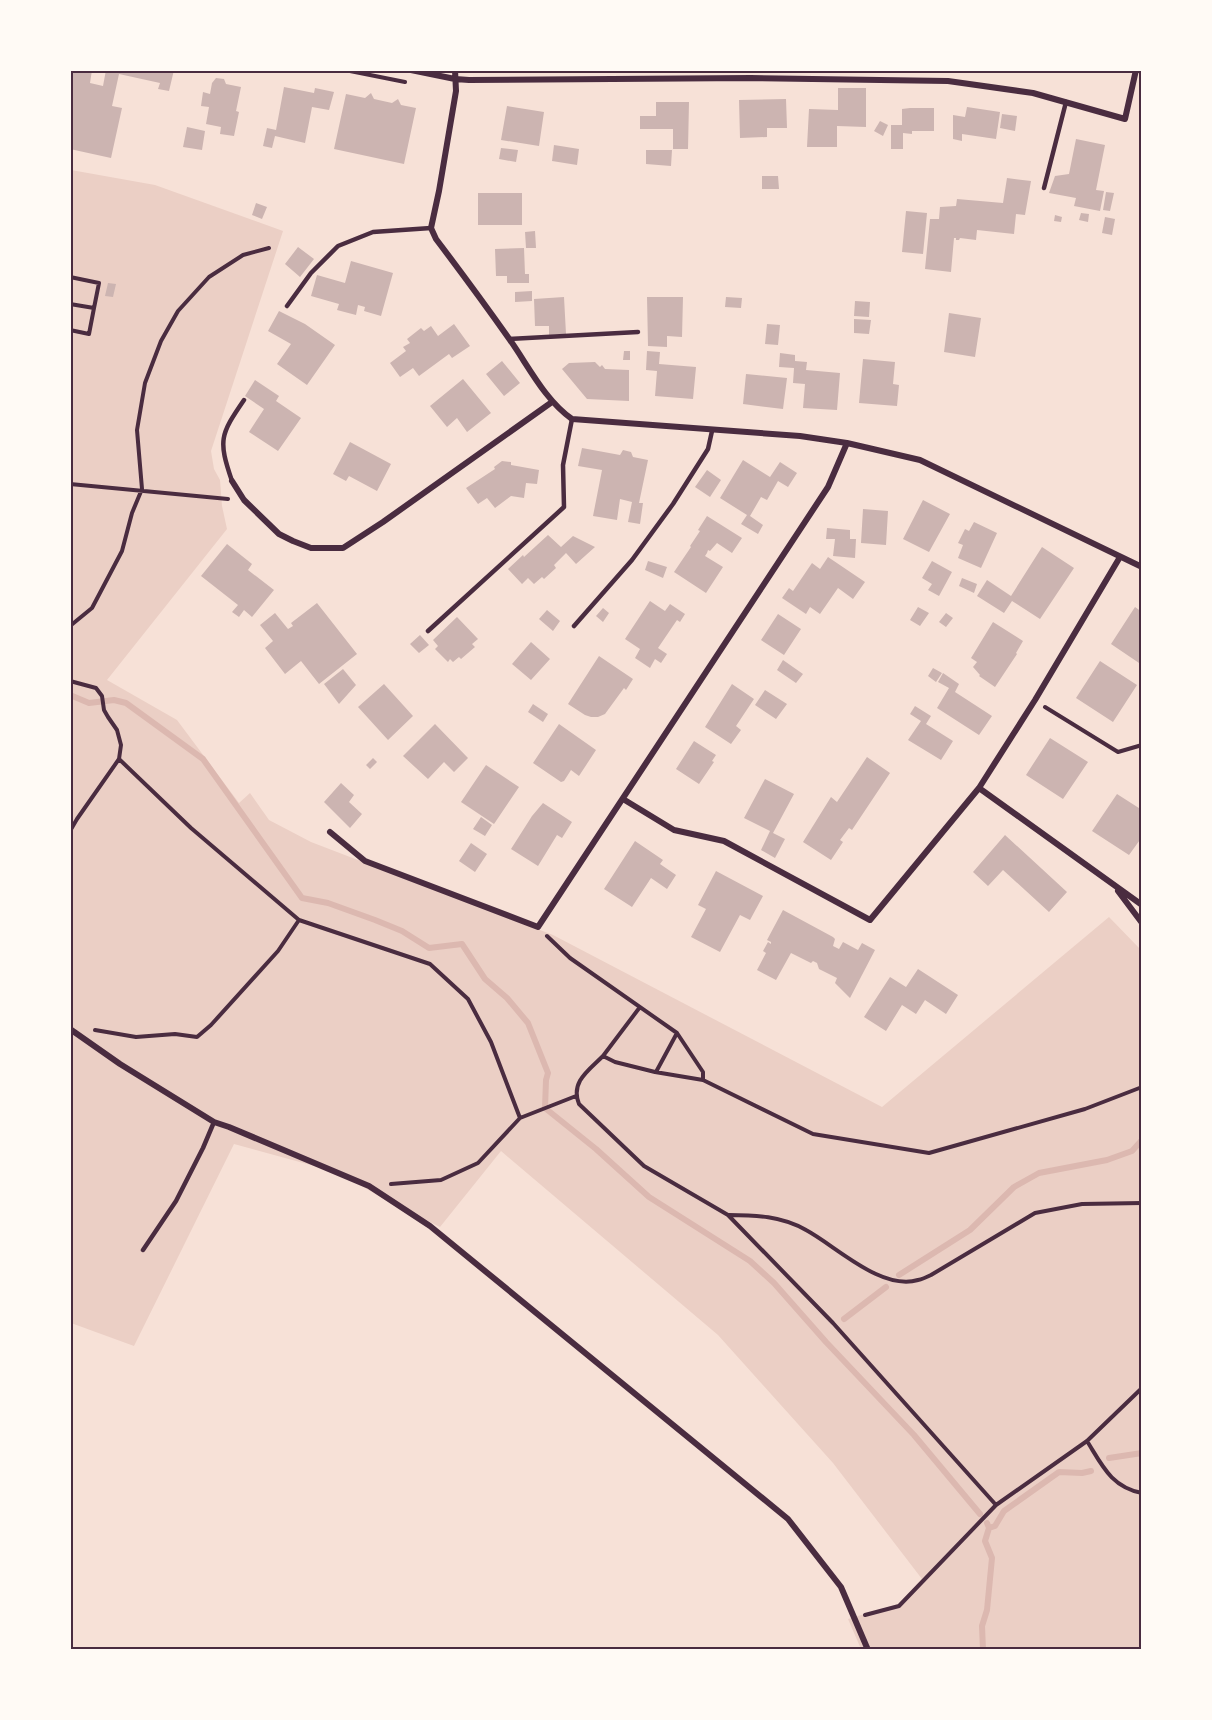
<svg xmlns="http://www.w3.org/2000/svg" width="1212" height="1720" font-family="Merriweather,serif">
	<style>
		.green { fill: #ebcfc5 }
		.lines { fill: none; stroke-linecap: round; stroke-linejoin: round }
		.stream { stroke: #dcb8b0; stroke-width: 6 }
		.building { fill: #ccb4b1 }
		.path { stroke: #4a2c40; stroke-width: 4 }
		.service { stroke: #4a2c40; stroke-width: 4.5 }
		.minor { stroke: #4a2c40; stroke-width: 6 }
		.neatline { fill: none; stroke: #4a2c40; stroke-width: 2 }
	</style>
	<rect width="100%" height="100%" fill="#f7e1d7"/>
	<!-- green -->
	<path class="green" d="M71,170L155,185L283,231L211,451L214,469L220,480L222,506L227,529L107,680L177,720L239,803L250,793L269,820L311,842L553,935L882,1107L1109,917L1141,950V1649H861L848,1619L898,1604L922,1579L833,1463L718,1335L501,1151L440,1227L382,1198L340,1173L234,1144L134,1346L71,1323Z"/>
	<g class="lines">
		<!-- stream -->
		<path class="stream" d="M70,695L89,703L114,700L126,703L203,759L302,898L328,903L375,920L402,931L429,948L462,944L485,979L507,998L528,1023L548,1073L546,1080L545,1108L596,1149L649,1197L750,1261L774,1283L826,1342L914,1435L980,1514
			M899,1275L970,1230L1014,1187L1039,1173L1107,1160L1132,1151L1142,1140
			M844,1319L886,1287
			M1109,1458L1142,1453
			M989,1528L995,1526L1004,1511L1059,1472L1082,1473L1091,1471
			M983,1650L982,1626L987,1610L992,1558L985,1541L989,1528L987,1523"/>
	</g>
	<!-- building -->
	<path class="building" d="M70,70H92L90,83L103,86L106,70H174L169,91L158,89L160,83L119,74L112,106L122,108L111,158L70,149Z
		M216,78L224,79L226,84L241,87L236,111L239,112L234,136L220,134L221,127L206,124L209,107L201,106L203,92L210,94L212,83Z
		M284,87L314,93L315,88L334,92L329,110L312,107L305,143L275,136L272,148L263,146L267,128L276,130Z
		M838,88H866V127L837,126V147H807L809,109L838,110Z
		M371,93L374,99L392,103L398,99L401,105L416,108L404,164L334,149L346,94L365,98Z
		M786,99L787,128H767V137L740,138L739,100Z
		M656,102H689L688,149H673V129H640V116H656Z
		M507,106L544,112L539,146L501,140Z
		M967,107L1000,112L996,139L962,134V141L953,139V115L965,117Z
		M910,108H934V131H912V134L903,133V149H891V125H902V109Z
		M1002,114L1017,116L1015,131L1000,128Z
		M880,121L888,125L883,136L874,131Z
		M187,127L205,131L202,150L183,147Z
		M1076,139L1105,145L1096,190L1104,191L1100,211L1074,206L1076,198L1049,193L1055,176L1069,174Z
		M554,145L579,149L577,165L552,161Z
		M501,148L518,150L516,162L499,159Z
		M646,150H672L671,166L646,164Z
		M762,176H778L779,189H762Z
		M1007,178L1031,181L1025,215L1016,214L1014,234L977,230L976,240L960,238L959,240H956V238H954L951,272L925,269L930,219H939L940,207L956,206L957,199L1003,203Z
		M1106,192L1114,193L1110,211L1103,210Z
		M478,193H522V225H478Z
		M256,203L267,207L262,219L252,215Z
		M906,211L927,213L923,254L902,252Z
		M1081,213L1089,214L1088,222L1079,220Z
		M1055,215L1062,217L1061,222L1054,221Z
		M1105,217L1115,219L1112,235L1102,233Z
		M535,231L536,248H526L525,232Z
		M298,247L314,259L300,277L285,264Z
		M524,248L525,274H529V283H507V276H496L495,249Z
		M351,261L393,273L381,316L364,311L365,307L358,305L356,315L337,310L339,304L311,296L317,275L345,283Z
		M108,283L116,284L113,297L105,296Z
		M532,291V301L515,302V292Z
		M564,297L566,334L549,335V326H535L534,299Z
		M647,297H683L682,337L667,336V347L648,346Z
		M726,297L742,298L741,308L725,307Z
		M855,301L870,302L869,317L854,316Z
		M279,311L305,324L335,345L307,385L277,364L291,344L268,331Z
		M949,313L981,318L975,357L944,352Z
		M854,319L871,320L869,334L854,333Z
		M454,324L470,346L452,358L449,354L419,376L413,368L400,377L390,363L406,351L403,347L410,343L407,339L421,328L424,331L431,326L438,336Z
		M767,324L780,325L778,345L765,344Z
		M624,351H630V360H623Z
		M647,351L660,352L659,364L696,367L693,399L655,396L657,371L646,370Z
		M780,353L795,355V361L807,362L806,370L840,373L837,410L803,408L805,384L793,383L794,368L779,367Z
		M863,359L895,362L893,384L899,385L897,406L859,403Z
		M502,361L520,383L504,396L486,374Z
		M595,362L600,367L602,365L605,369L629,370V401L587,399L562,369L569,363Z
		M746,374L787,378L783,409L743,404Z
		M463,379L491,413L467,432L457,418L447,427L430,406Z
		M255,380L279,396L276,401L301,418L278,451L249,432L264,409L245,396Z
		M350,442L391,464L377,491L349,476L346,481L333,474Z
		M582,448L620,455L623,450L631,452L633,457L648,460L639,503H643L640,524L628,522L632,502L620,499L617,520L593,516L602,470L578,466Z
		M743,460L770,477L780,462L797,473L788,487L778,481L767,500L761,497L750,516L763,525L758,534L741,524L747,515L720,498Z
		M502,461L511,462V465L539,470L537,484L526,483L524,498L511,496L495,508L487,498L478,504L466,488L495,469L494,467Z
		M707,470L721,480L710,497L695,487Z
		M923,500L950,514L929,552L903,539Z
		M863,509L888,511L886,545L861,543Z
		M707,516L742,538L732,553L717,543L710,551L708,550L707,553L705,556L723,567L706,593L674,572L691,547L690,546L700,531L698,530Z
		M974,522L997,533L981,568L958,558L963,545L958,543L965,529L969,531Z
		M827,528L850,530V539H856L855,558L833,556L835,539H826Z
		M548,535L561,547L573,536L595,547L576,564L566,553L554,565L556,568L544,579L542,577L534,584L528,578L522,584L508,569L523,555L524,557Z
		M227,544L252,564L248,570L274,590L252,617L244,610L239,617L232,612L238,605L201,576Z
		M1042,547L1074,568L1040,619L1012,601L1004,613L977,596L987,580L1011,596Z
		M828,557L865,582L853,599L838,588L820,614L810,607L806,614L782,598L789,588L793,591L812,563L820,569Z
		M648,561L667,567L663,578L645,570Z
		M932,561L952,572L939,596L928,590L932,584L922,578Z
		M962,578L977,584L974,593L959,586Z
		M650,601L665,611L670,604L685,614L680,622L677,620L658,648L667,654L661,663L655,659L650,668L635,658L640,649L625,639Z
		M317,603L357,654L319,684L301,661L285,674L265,648L273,641L260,625L275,613L288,629L293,626L291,623Z
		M918,607L929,613L920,626L910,620Z
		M1135,607L1142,612V665L1111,644Z
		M603,608L609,613L603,622L596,616Z
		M547,610L560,621L553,631L539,619Z
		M946,613L953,618L946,627L939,622Z
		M778,614L801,629L784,655L761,640Z
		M457,617L478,639L472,644L475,647L461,659L459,657L453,662L450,659L448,662L435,649L438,646L433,640Z
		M993,622L1023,641L1016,653L1017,654L995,687L979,676L980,675L973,667L977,662L971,658Z
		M420,635L429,645L419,653L410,644Z
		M531,642L550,659L531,680L512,664Z
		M599,656L633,679L626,690L624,688L605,714L598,717H591L585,715L568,704Z
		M783,660L803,674L796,683L777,670Z
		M1100,661L1137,685L1113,722L1076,698Z
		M933,668L942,673L936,682L928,676Z
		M343,669L356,685L339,704L324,684Z
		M943,673L959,684L955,692L992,716L979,735L937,708L949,688L938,682Z
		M384,684L413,716L388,740L358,707Z
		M732,684L754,699L736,726L741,730L731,744L705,727Z
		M765,690L787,704L776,719L755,705Z
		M533,704L548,714L543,722L528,712Z
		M915,706L931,716L926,724L953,741L941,760L908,740L921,721L910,714Z
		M435,724L468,758L454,772L444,762L428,779L403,756Z
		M559,724L596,750L579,776L571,770L564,781L561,782L533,763Z
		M1050,738L1088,762L1063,799L1026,775Z
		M694,741L716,755L712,761L714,762L699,784L676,769Z
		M867,757L890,773L852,830L849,828L840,840L843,842L831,860L803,842L831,797L837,802Z
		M373,758L377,762L370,769L366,765Z
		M486,765L519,787L494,824L461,802Z
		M765,779L794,794L773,833L785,839L775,858L761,850L770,831L744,818Z
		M341,783L354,795L349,802L362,814L350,828L324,802Z
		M1117,794L1142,810V837L1129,855L1092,831Z
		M543,803L572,822L562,838L557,835L538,866L511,849L532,816Z
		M481,817L492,825L485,836L473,829Z
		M1005,835L1067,892L1049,912L1003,870L988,886L973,872Z
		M635,841L663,860L660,864L676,875L667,889L651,878L632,907L604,889Z
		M471,843L487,854L475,872L459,861Z
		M716,871L763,896L750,920L740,915L720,952L691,937L706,909L698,905Z
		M783,910L833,937L835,939L833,946L839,949L843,942L858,950L862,943L875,950L850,998L835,983L837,978L819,969L817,963L813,961L811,963L791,953L776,980L757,970L766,953L763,951L768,942L771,944V942L767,940Z
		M918,969L958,995L946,1014L925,1000L916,1014L902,1005L886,1031L864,1017L890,977L906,987Z"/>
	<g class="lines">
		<!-- path -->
		<path class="path" d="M345,70L405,82
			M70,277L99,283L94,308L70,304
			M70,330L89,334L94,308
			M70,484L228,499
			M70,626L92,608L122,551L132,513L142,489L137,430L145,383L161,341L178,311L209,277L243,255L269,248
			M70,681L96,688L102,696L104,710L108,717L117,730L121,745L119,759L191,828L299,920L430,964L468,999L491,1042L520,1118
			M1045,707L1118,752L1142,745
			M70,831L77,819L119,759
			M547,936L570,958L677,1033L703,1072V1080
			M95,1030L136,1037L175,1034L197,1037L211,1025L278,951L299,920
			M603,1056L640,1007
			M656,1072L677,1033
			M391,1184L441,1180L478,1163L520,1118L576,1096
			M729,1215C755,1215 782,1216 806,1230C836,1246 881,1291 918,1280C923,1279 927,1277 931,1275L1035,1213L1082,1204L1142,1203
			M1087,1441C1102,1465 1111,1487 1142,1493
			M996,1505L833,1323L728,1215L644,1166L579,1104C570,1082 589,1070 603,1056L615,1062L655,1072L703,1080L813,1134L929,1153L1085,1109L1142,1087
			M865,1615L899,1606L996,1505L1087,1441L1142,1388"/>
		<!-- service -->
		<path class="service" d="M1044,188L1066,102
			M287,306L311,273L338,246L373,232L431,228
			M509,339L638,332
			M232,481C218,440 220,435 244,400
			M574,626L632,560L673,504L708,449L712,431
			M428,631L564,507L563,465L572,419
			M143,1250L176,1201L203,1148L214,1122"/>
		<!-- minor -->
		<path class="minor" d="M411,70L455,79L469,80L751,78L948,81L1033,93L1125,119L1136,70
			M455,70L456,91L439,191L431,228L436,239C461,272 486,306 510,340C529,367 545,400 572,419L800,436L847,443L920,460L1142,567
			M232,481L244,500L279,534L293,541L311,548H343L383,522L552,402
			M979,788L1142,905
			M623,799L674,830L724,841L870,920L979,788L1035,700L1120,557
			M330,832L365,861L538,927L828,487L847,443
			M1118,891L1142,923
			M70,1029L120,1064L214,1122L229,1127L369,1186L430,1226L788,1519L841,1587L868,1650"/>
	</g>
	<!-- border -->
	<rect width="1212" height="1720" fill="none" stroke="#fffaf5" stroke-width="144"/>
	<rect x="72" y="72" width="1068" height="1576" class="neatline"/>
</svg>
